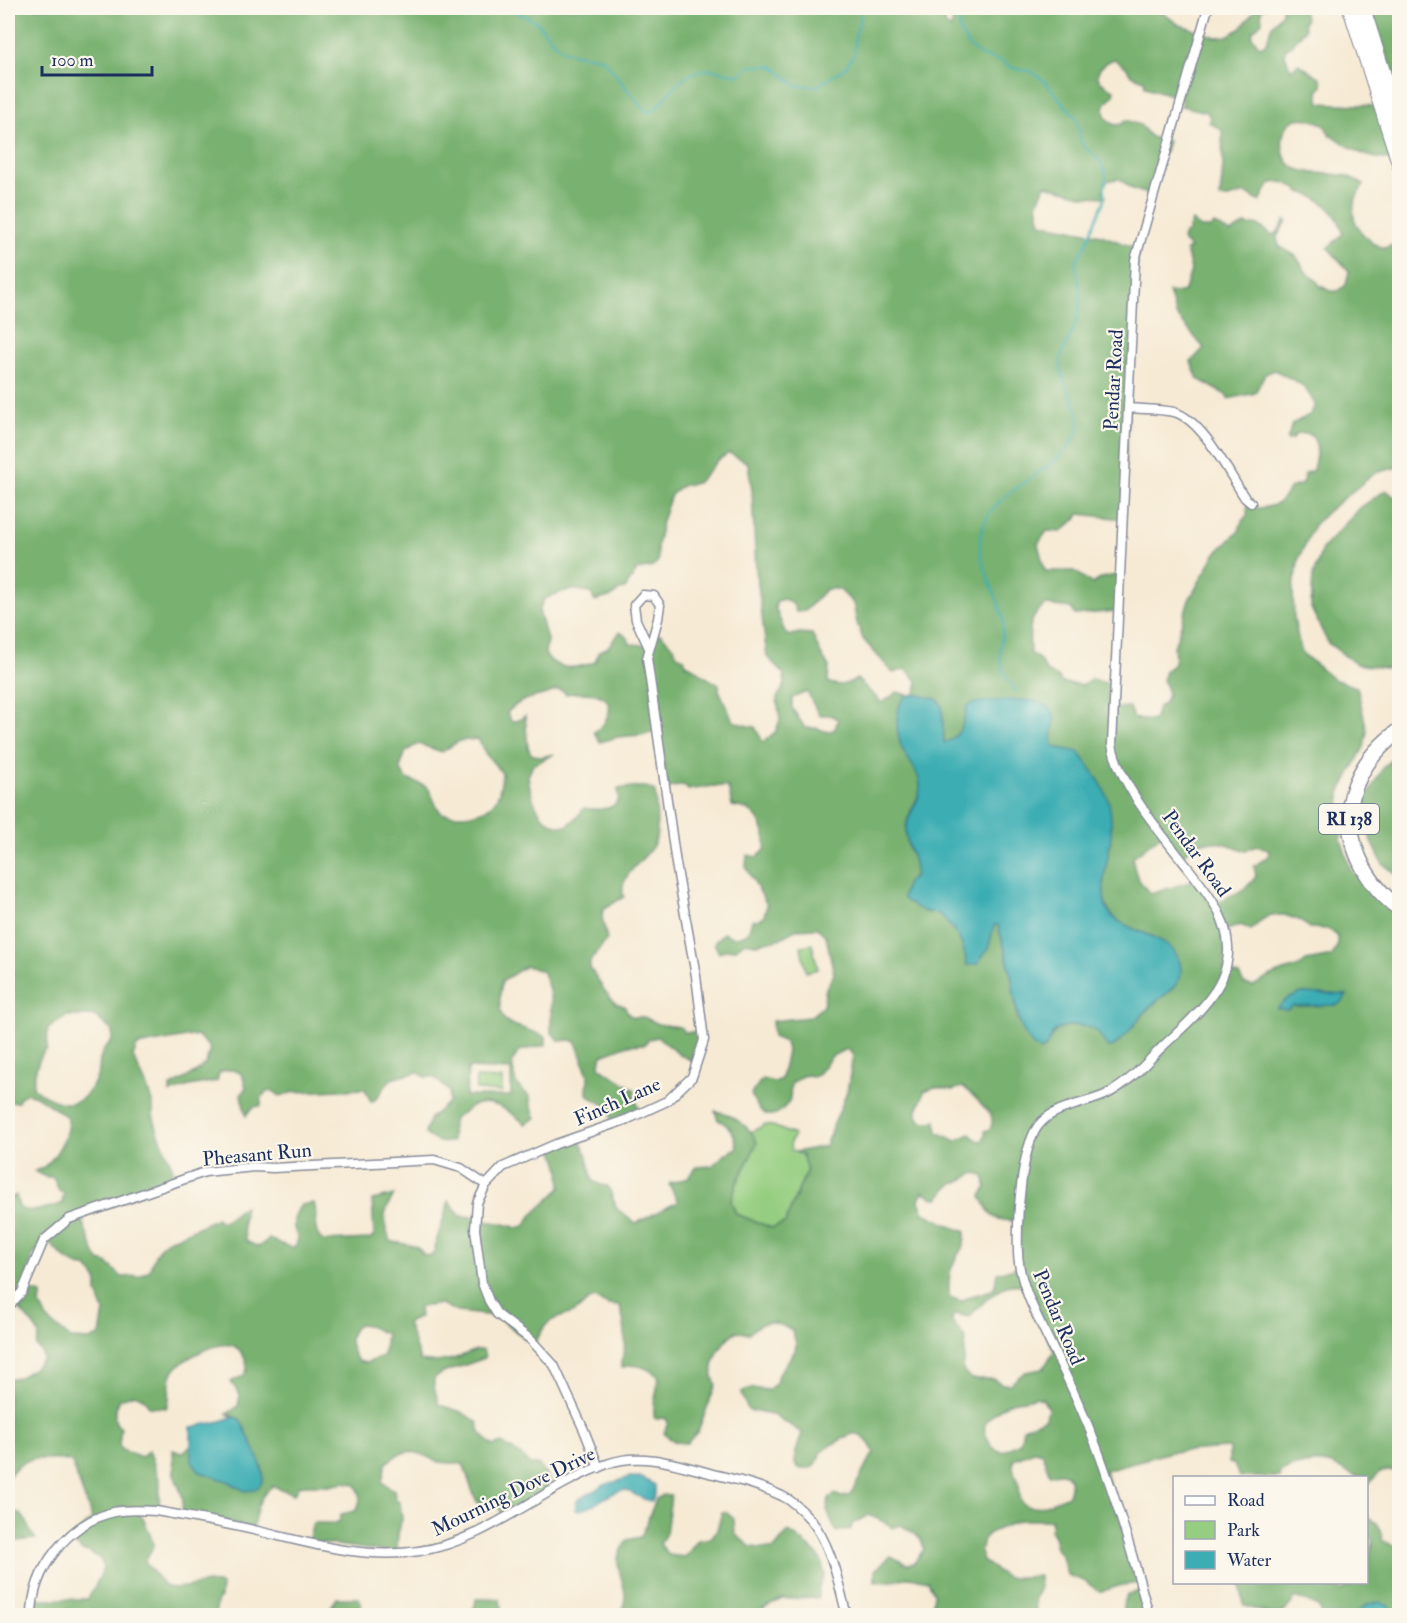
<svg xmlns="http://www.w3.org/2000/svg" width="1407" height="1623" font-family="'IM FELL Double Pica',serif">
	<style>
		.green { fill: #96ce81; stroke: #587e70; stroke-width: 1.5 }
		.forest { fill: #78b16f; stroke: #4a7066; stroke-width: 1.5; fill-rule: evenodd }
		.water { fill: #3badb3; stroke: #2b6e88; stroke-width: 1.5 }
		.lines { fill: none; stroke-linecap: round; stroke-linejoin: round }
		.stream { stroke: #3badb3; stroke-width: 2 }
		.minor-casing { stroke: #888c99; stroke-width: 11 }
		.trunk-casing { stroke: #888c99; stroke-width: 16 }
		.motorway-casing { stroke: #888c99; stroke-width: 18 }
		.minor { stroke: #fff; stroke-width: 8 }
		.trunk { stroke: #fff; stroke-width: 14 }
		.motorway { stroke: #fff; stroke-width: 15 }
		.labels { text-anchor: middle; stroke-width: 4.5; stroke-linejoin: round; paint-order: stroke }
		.shield { fill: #fbf7ec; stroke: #5e6b89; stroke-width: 1.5 }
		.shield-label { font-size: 18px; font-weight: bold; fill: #1b2f5e }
		.street-label { font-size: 20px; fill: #1b2f5e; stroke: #fbf7ec }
	</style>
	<rect width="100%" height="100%" fill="#fbf7ec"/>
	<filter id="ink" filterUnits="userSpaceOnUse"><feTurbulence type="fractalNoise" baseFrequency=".0167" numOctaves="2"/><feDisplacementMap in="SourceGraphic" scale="12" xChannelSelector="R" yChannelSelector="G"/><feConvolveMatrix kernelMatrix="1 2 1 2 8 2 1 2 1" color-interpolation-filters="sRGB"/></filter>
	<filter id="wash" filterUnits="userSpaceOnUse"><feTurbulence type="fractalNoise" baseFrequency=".008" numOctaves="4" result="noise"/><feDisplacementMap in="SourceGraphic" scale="24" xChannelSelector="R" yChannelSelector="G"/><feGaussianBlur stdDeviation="1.35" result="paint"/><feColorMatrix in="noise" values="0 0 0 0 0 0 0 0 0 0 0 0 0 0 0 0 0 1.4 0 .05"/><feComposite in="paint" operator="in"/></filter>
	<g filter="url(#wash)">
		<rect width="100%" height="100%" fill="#f6ead4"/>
		<!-- green -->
		<path class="green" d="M812,944L818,969L806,972L801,946Z
			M476,1078L502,1079V1092L476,1090Z
			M765,1125L773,1126L794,1135L790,1143L791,1150L802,1155L807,1169L785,1223L772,1228L736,1214L731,1201L736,1185L757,1143L750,1132Z"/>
		<!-- forest -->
		<path class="forest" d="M8,8H947L945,24L951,29L954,8H1144L1163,13L1178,24L1216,37L1227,36L1240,29L1257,8H1264L1261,10L1262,22L1253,31L1252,36L1258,45L1262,46L1267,42L1271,27L1282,13V8H1302L1306,19L1304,22L1305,29L1292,45L1285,49V55L1291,70L1298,64L1321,78L1322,85L1318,92L1320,103L1377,106L1393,160C1364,158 1355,152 1331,134L1330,136L1324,124C1315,121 1307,117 1297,119C1279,124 1278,156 1292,166C1307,176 1330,172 1347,176C1353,178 1359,182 1364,185C1352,200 1349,217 1362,233C1366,238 1369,237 1372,243L1384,248L1399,243V467L1375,473L1327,512L1314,525L1299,558L1293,588L1294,619L1301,652L1333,679L1357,687L1367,731L1364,747L1340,793L1341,839L1351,871L1378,893L1399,918V996L1396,995L1397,1005L1400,1006L1399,1470L1380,1472L1367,1485L1366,1478C1354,1477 1352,1474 1341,1469C1320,1458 1301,1463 1281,1472L1280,1477H1239L1234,1464L1229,1463V1448H1227L1171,1452L1105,1470L1140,1583L1122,1585L1100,1592L1084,1581L1067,1575L1062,1556L1054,1546L1055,1538L1051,1532L1052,1520H1020L989,1533L983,1539L980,1552L983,1561L1007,1578L1039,1576L1040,1587L1035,1598L1036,1615H917L932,1607L934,1593L928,1581L910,1577L892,1581L875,1582V1570L891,1556L906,1564L914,1563L924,1549L921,1539L901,1525L892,1528L888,1524L869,1515L852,1524L851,1529L836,1532L827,1510L829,1498L835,1494L841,1497L849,1496C859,1482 864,1467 874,1453C871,1444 862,1433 852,1434L827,1447L820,1453C818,1466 812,1471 799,1468L795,1463L796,1452L802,1433L776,1416L748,1410L741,1393C748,1386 759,1389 768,1390L776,1383L778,1374L795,1351L796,1344L793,1331C773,1321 766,1317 748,1334L737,1331C721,1340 706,1368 716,1384L698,1431L687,1443C677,1443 671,1441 664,1433L668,1422L665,1418L656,1419L654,1417V1405L659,1377C650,1369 634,1361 622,1368C621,1359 624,1353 625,1344C626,1333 623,1317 620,1306L608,1305L595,1298C585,1300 584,1306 576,1311C567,1317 554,1316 546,1325C541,1331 539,1338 533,1344L495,1316L457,1312L441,1304L419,1307L420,1317L407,1323L420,1360C429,1365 453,1360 464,1355C471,1352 475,1349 483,1350L485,1358L443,1373L434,1378V1387L439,1405L459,1411L473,1419L478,1423L480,1433L493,1446L502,1443L523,1457L530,1465H539L554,1487L503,1517L495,1501L478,1503C473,1497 467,1473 463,1464L439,1462L421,1454L409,1451L399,1454L386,1463L382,1482L394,1490L396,1500L400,1503L402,1519L398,1534L397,1551L395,1553L308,1541L313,1523H335L340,1521L341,1514L355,1511C362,1500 362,1494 355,1484L344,1482C333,1488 312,1483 298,1486L294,1494L273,1486C258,1496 256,1511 253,1528L182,1514L183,1498L174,1474L173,1450L182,1453L190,1446L200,1472L230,1482L245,1491L263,1478L262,1468L242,1423L238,1418L227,1414L238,1406L240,1395L231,1382C236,1379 244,1377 246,1372C250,1363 240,1347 231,1345C216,1342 181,1359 173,1372C166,1383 173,1397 166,1408L150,1407L143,1398L135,1394L120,1399C116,1408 110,1421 121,1428L119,1444L122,1450L142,1457L149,1450L160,1482L159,1510H137L144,1520L154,1545L145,1561C149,1568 152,1571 157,1577C160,1579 161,1583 163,1585C179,1594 204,1578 221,1585L220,1598L218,1599L215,1615H33V1599H88C93,1586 113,1565 96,1556C91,1553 88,1551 82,1551L70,1538L92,1519L71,1461C44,1460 24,1451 8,1478V1379C20,1380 35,1368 43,1359L42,1353L36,1346C37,1343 39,1340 39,1336C39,1329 19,1310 14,1303L8,1306V1199L16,1195L19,1207C31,1215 49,1207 62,1204L64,1192H60C56,1186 56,1181 51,1176L47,1178L35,1171C52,1167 71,1134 67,1117L36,1096L27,1093L20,1097L18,1102H8ZM1114,59L1126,67L1131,75L1144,80L1145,87L1181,98V106L1207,112L1210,118L1209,122L1222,130L1223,166L1220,198H1228L1246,193L1260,202C1263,196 1266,188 1271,184C1280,179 1294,185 1299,192C1318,195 1340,213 1343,234L1328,248L1349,271L1346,285L1337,291H1330L1319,285L1317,281L1306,272L1296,256L1279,246L1277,237L1287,221L1285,220L1277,233L1272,235L1257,224L1249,226L1246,224L1230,233L1214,224L1211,228H1201L1192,221L1188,231L1183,235L1182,240L1190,248L1186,250L1191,270L1185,290L1180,293L1169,292L1176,315L1204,348L1191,362L1198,379L1226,395L1228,399L1255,393L1265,374L1275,370C1296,384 1300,377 1315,404L1311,414L1292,424L1287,440L1293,439L1294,436L1299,433L1311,435C1321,447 1315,456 1313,470L1305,474L1302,484L1290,488C1281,504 1275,507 1257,508L1248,500L1247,516L1242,521L1239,531L1215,554L1189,600L1174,647L1175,657L1173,665L1165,671L1163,679L1168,694L1164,704L1158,707L1155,718L1150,721L1133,718L1129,707L1115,708L1114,685L1091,679L1083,685L1062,683L1058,677L1047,672L1039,659L1030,653C1029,632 1027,617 1046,605L1071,608L1075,615L1116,611L1120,574L1102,578L1092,584L1075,571H1045L1038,544L1047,531L1061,532L1076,519L1079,514L1122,519L1138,249L1101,235L1041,223L1037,205L1045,185L1085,196L1106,197L1103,192L1107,181C1128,175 1119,183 1133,189C1139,192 1146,193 1152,194L1168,141L1151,137L1140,125L1126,120L1122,124L1115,125C1101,117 1100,105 1114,95V90C1110,88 1104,85 1101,82C1091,72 1106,62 1114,59ZM729,453L748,463L752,491L756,569L767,657L784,674L785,685L777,698L780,720L775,733L763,742L755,727L748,726L733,721L719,690V684C703,678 699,669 686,664L684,658L677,655L674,648L661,634H655L645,645L630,644L628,638L620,632L607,648L599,651L595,662C576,669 557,672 545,654L547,640L539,611L544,599C562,591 573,586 592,594L594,601L613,596L619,590L625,589L637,570L653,567L658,561L657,547L662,521L671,495L683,485L697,483L718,460ZM826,589H839L853,603L857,623L863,639L893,673L906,669L918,682L915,694L908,695L897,692L882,703L857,679C846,684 839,688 828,682L829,666C820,656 818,646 812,634L799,633L788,636L785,632L775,607L777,601L784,599L793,604L796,612L805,611ZM557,690L564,691L565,694C573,693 591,692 598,695C618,701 608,725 594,732L600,742L618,737L641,735L658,730L668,788L684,785L688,790L713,786L728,787L732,806C737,807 746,808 750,811C762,820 767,837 765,850L757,857L747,855L746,867L767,905L764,916L759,920H752L748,933C739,938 732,938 723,933L714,943L719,953L725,950L736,949L745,942L756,944L779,939L797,929L817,928L826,936L834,974L826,988L823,1006L810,1017L772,1021L773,1037L785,1042L787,1051L781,1079L775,1082L762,1079L751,1094C757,1109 766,1123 782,1110C785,1106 789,1103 790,1098C791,1094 790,1088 791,1084L802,1076L809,1075L813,1077L817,1075L832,1056L847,1049L853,1055L847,1092L825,1146L795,1152L802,1155L807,1170L785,1223L772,1228L736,1214L731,1201L736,1185L757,1143C753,1128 730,1113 715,1111L718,1120C730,1125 736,1136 737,1148L724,1155L712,1166L697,1167L687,1178L669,1184L678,1202L636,1223L617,1209L608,1186L601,1185L593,1181L586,1153L578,1137L553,1148L560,1169L561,1188L531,1216L525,1226L516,1228C506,1222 491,1223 479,1220L477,1217L461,1216L449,1201L435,1245V1251L431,1256L424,1255C416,1242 403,1245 390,1241C383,1220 382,1214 394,1195L372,1200L374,1236L370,1239L323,1241C310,1230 319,1216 314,1203L301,1205C293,1217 291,1225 298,1238L296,1246L292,1248L269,1239L258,1247L246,1241L243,1228L244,1206L225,1221H219L217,1218L177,1237C161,1239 153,1256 150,1270L140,1276L122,1277L107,1263L99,1261C91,1248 87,1232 81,1218L177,1179L157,1129L153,1115V1105L145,1082L133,1057L137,1046L197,1035L210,1048L206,1063L195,1073L170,1087V1093L189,1086L217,1081L219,1073C227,1068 234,1069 242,1074L246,1087L241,1095L246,1116C250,1109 253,1106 261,1106L262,1097L266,1092L273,1091L280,1096L294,1092L365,1089L371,1102L376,1099L391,1079L418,1072L425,1077H434L449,1091V1102L429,1119C429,1125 425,1128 425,1134C433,1140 441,1145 452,1141L453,1121L455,1117C462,1114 466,1110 472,1106C491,1097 510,1111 525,1124L536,1118L530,1103V1097L516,1084L512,1062L519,1051L546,1045V1037C510,1020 493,1032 502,981L526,966L542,971C553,994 551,1008 551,1032L560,1041L570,1040L576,1042L588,1075L587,1094L592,1098L608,1107L612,1122L639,1109L634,1096L635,1090L599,1067L602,1055L628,1045L645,1044L649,1039L658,1037L680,1055L695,1062L701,1032H685L680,1027L658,1024L644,1017H633L628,1014L625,1006L615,1003L604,990L590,968V961L607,939L602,917L603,909L624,897C615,874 651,859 656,838C658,832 656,798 655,791C652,790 649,787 645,787C641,786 622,788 618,789C618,791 619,798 618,800C614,811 593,810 584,808L578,816L567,826C539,827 531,799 528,776L533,765L554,754L541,757L531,754L528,747L525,716L517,721H511L507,713C523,695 538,699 557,690ZM807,692L819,715H830L838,719L835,729L828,732L816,728H805L792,708V698ZM942,706L944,743C961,737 964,723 967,706L1055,718L1051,738L1054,747L1111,841C1106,866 1093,904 1119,921C1130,929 1146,933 1158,939L1178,983L1148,1009L1140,1019L1112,1047H1107C1104,1042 1101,1035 1096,1031C1087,1024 1064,1023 1055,1032C1051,1036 1048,1044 1045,1049L1017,1019L1012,978L998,925L994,924L988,949L967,965C963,939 956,933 940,914L923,912L911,879C923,868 907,853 907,840C906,835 906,827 907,822C911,804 926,794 918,773C914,765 907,757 902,749ZM478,739L485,753L502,773C501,782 501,793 495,801C485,816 457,817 441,813C424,789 440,789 406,779L400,768L406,751L418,744L442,752L459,741ZM1165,832L1181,857C1186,853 1192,845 1196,844C1212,838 1231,845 1246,851C1255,845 1260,845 1269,851L1268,856L1254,866L1256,876C1246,892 1234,893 1218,902L1198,879L1151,894C1140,884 1133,872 1133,857ZM1271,915H1284L1302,921L1309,928L1329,929L1338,937V944L1332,956L1306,961L1300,966L1275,974L1253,986L1244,984L1239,975L1224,972L1227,930L1241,925L1251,930L1263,919ZM1302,993L1346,995H1347L1337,1005L1293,1006ZM67,1016H95L112,1031V1041C108,1045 102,1050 101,1056C99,1060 100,1065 99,1070C95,1085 84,1105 66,1103C55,1102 41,1095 33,1087C34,1074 37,1062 44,1051L47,1050L48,1029ZM468,1068L511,1070V1096H466ZM935,1087L953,1090L962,1087C971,1092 974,1097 981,1104C989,1112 996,1117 990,1129L985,1131V1136L982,1141L977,1140L970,1134L956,1141L937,1132L936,1120C929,1124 915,1122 917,1111C918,1105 923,1100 924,1091ZM975,1173L980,1174L985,1178L986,1188L981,1196C992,1220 993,1220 1018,1221V1267L997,1273L995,1285L992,1290L968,1297L962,1301L949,1297C949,1287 948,1276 952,1267C958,1249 966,1252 965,1230L957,1229L924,1213L919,1201L923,1191L934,1198H939L948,1187ZM47,1241C58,1251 71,1268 87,1267L97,1280V1293L104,1311L100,1335L90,1340L71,1339L47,1319L40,1304L42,1294L23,1290L33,1255ZM1023,1284L1054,1351L1043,1369L1025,1372L1010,1384H1002L993,1379H971L963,1370L966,1339L952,1321L953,1316L956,1314L969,1317L989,1297L1006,1286ZM359,1324C370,1324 376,1331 386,1334L383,1356L366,1363L358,1361C349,1348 346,1334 359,1324ZM1035,1397L1043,1399L1048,1408L1046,1418L1023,1428L1020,1443L1002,1452L993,1448C983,1432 979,1425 996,1412C1001,1408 1006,1404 1012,1402C1020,1400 1027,1401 1035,1397ZM1034,1451L1042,1453L1050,1475C1069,1469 1074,1477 1068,1495C1055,1500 1030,1517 1021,1500C1019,1496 1020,1491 1019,1486C1016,1475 1011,1470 1014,1459Z
			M1371,8H1399V94L1372,11Z
			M1386,490L1399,500V670L1356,664L1328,643L1311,608L1313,576L1322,549L1361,507Z
			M1399,752V876L1383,864L1370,838L1364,803L1383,767Z
			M663,1495L671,1496L666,1533L660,1544L669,1555L685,1557L698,1540L711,1538L717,1530L722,1512H726L734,1519L735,1534L751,1547L774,1549L788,1532C794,1534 817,1553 820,1558C822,1563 823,1569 825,1573L819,1587L818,1598L782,1599L763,1609L764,1615H618C635,1594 616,1577 618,1558C619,1552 624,1545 627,1540L641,1537L656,1499Z
			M8,1501L10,1509L22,1515L25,1520L27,1522L30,1532L36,1539L8,1542Z
			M1367,1513V1516L1378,1524L1383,1541L1399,1547V1615H1395L1390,1607C1372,1603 1368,1600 1356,1615H1321L1318,1607L1301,1599H1294C1282,1623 1264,1613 1244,1605L1240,1583H1321L1342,1590L1356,1583L1366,1582L1367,1563L1373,1543L1367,1530Z
			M1142,1590L1150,1615H1123V1605L1127,1595Z
			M337,1598H359L361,1608L367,1611L366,1615H330L332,1605Z
			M476,1599H500L502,1615H469L475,1606Z"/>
		<!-- water -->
		<path class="water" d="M908,695H918L937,699L942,706L944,743C961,737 964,722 967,706L974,703C992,702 1048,692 1054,715C1057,726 1049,734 1054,747L1079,752C1088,765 1100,779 1106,794C1112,808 1112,830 1110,844C1107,864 1101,883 1105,903C1113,937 1178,928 1181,969C1181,974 1181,979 1178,982C1171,992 1158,999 1150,1007C1137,1019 1128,1037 1112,1047H1107C1104,1042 1101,1035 1096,1031C1087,1024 1063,1023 1054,1032C1048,1039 1049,1047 1040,1051C1016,1035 1017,1005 1012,980C1009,961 1003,943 998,925H994L988,949L977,964L967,965C963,939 957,934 940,914C925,912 914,909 903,898L906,884L915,876C917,860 906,847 906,831C906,814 922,801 920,783C918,770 909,762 903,750C898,740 897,731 897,719C898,709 899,702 908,695Z
			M1302,993L1347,995L1342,1002L1337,1005L1293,1006L1287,1010L1277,1008L1287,999Z
			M231,1417L238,1418L242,1423C247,1435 265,1466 263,1478C262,1488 253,1490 245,1491L230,1482L200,1472L191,1460V1427L221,1421Z
			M630,1477H640L655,1485V1494L652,1501C640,1501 630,1488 620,1491C604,1495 592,1511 575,1510L577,1500L604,1485Z
			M1380,1602L1390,1607L1395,1615H1356C1363,1606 1368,1603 1380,1602Z"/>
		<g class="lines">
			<!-- stream -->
			<path class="stream" d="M510,8L538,23L555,44L563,50L574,54L602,58L641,106L649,112L654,111C672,92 683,67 714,70C723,72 732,75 742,74L750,66H773L797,86H818L845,68L854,54L855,37L863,8
				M957,8L960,32L969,47L982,56L1000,61L1015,69L1031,71L1044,81L1077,119L1081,142L1084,147L1101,162L1106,174L1104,201L1086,244L1075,263C1080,283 1083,305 1075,325C1071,337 1060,352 1060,364C1061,389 1089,411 1075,437C1053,480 975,490 980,550C983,575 999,596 1003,619C1004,626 1002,635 1001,642C998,662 1003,677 1017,692"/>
		</g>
	</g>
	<g filter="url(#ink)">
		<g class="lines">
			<defs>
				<path id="minor" d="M1128,408C1143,409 1160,409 1174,412C1203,420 1229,474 1245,498L1251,503
					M8,1307L22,1292L44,1240L69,1219L205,1172L254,1167L273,1168L434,1160L461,1168L486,1185
					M599,1468L584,1430L554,1365L530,1339L497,1314L489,1301L482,1283L475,1229L477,1203L486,1185L503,1167L556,1144L628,1119L667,1101L692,1077L704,1040L696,976L676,864L647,658L658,619L660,605L654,596L643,595L634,605L636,620L649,648
					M32,1616C32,1569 68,1523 114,1512C127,1509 142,1510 156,1511C190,1517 224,1523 258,1531C309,1543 365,1560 419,1551C488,1541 542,1487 607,1464C642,1451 679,1465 713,1474C737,1480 760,1485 782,1496C793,1501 802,1510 810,1519C832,1545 838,1583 847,1616
					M1149,1616C1134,1559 1117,1502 1097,1448C1084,1414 1069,1381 1053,1349C1039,1319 1019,1286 1018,1252C1017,1222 1020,1151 1038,1126C1054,1105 1085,1105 1107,1094C1129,1083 1145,1064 1162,1047C1179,1031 1198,1015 1212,995C1222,982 1229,964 1228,947C1227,921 1214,902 1199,882C1172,846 1119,788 1112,744L1135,260L1208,8"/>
				<path id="trunk" d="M1350,8L1400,166
					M1363,8L1400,126"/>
				<path id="motorway" d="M1400,730C1384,742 1369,757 1360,775C1335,822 1359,880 1400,909"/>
			</defs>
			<!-- minor casing -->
			<use href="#minor" class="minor-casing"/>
			<!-- trunk casing -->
			<use href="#trunk" class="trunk-casing"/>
			<!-- motorway casing -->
			<use href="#motorway" class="motorway-casing"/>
			<!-- minor -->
			<use href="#minor" class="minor"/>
			<!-- trunk -->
			<use href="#trunk" class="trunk"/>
			<!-- motorway -->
			<use href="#motorway" class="motorway"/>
		</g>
	</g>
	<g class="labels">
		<!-- shield labels -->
		<rect class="shield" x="1319" y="804" width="60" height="30" rx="4.5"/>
		<g class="shield-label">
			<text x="1349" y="825">RI 138</text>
		</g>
		<!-- street labels -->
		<g class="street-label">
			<text transform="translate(1113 380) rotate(-87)" y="7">Pendar Road</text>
			<text transform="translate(1197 853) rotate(54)" y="7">Pendar Road</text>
			<text transform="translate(617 1101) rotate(-24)" y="7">Finch Lane</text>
			<text transform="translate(257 1154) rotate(-5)" y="7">Pheasant Run</text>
			<text transform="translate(1059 1317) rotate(67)" y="7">Pendar Road</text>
			<text transform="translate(513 1491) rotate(-26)" y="7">Mourning Dove Drive</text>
		</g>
	</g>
	<!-- margin -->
	<rect width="1407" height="1623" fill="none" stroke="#fbf7ec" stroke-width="30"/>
	<!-- legend -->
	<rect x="1173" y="1476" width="195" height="108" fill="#fbf7ec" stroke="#a1a7b3" stroke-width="1.5"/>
	<rect x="1185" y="1496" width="30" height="9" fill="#ffffff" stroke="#a1a7b3" stroke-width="1.5"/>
	<text x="1227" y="1506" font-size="18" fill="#1b2f5e">Road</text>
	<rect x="1185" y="1521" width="30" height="18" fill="#96ce81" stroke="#a1a7b3" stroke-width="1.5"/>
	<text x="1227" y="1536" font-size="18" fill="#1b2f5e">Park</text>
	<rect x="1185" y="1551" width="30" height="18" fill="#3badb3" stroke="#a1a7b3" stroke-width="1.5"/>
	<text x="1227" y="1566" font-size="18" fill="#1b2f5e">Water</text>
	<!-- scale -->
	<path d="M42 66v9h110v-9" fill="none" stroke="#1b2f5e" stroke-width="3"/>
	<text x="51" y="66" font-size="18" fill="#1b2f5e" stroke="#fbf7ec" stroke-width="4.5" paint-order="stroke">100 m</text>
</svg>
